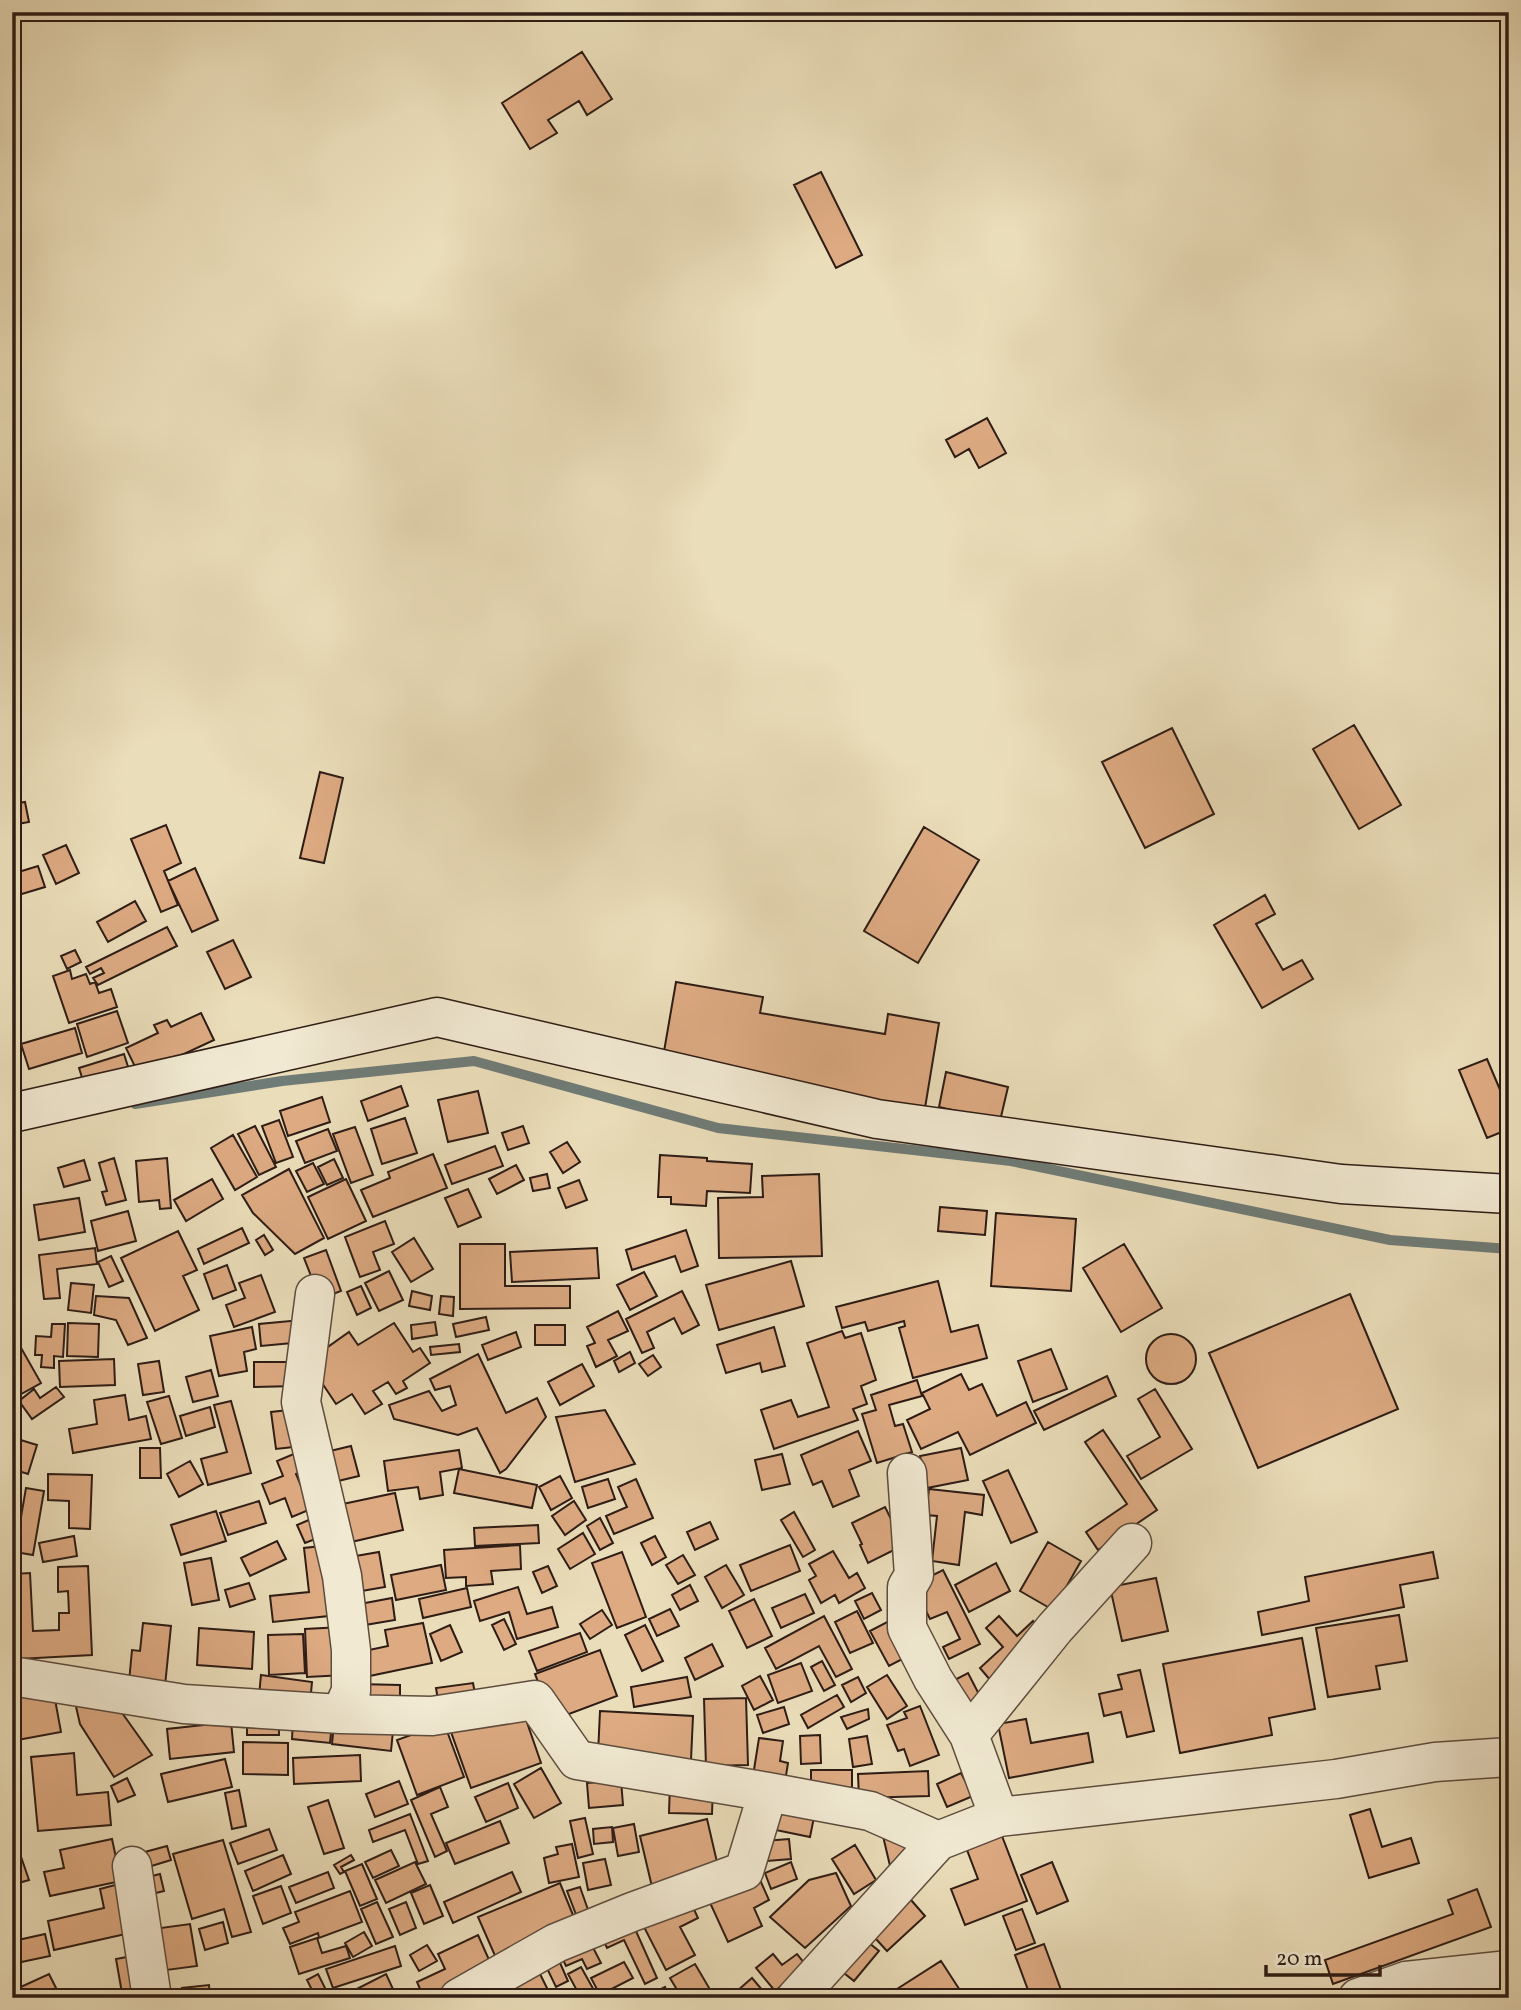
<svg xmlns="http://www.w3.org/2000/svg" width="1521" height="2010" font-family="Vollkorn,serif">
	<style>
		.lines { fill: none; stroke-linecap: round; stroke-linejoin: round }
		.stream { stroke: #6f7b76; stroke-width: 10 }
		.building { fill: #ddaa82; stroke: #2e1c15; stroke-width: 2 }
		.street-casing { stroke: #5d4c3e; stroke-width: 41 }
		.secondary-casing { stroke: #2e1c15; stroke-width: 41 }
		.street { stroke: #f1e9d2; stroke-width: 38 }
		.secondary { stroke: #f1e9d2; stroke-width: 38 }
	</style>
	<rect width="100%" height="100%" fill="#eaddb9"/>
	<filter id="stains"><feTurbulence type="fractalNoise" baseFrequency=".00286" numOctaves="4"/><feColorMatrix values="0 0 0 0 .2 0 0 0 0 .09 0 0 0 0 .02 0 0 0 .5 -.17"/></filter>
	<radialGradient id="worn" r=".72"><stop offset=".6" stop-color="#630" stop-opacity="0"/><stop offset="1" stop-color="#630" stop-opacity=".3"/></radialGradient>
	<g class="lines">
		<!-- stream -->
		<path class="stream" d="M135,1104L282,1081L474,1061L718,1128L1011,1161L1390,1240L1509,1249"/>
	</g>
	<!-- building -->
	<path class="building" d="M582,52L612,99L587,115L579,101L548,120L557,133L530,149L502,103Z
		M821,172L862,255L836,268L794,185Z
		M987,418L1006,453L979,468L969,449L955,457L946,440Z
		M1354,725L1401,805L1359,829L1313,749Z
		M1172,728L1214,814L1145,848L1102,762Z
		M320,772L343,778L324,863L300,858Z
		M25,802L29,822L12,825V804Z
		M166,825L181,863L164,871L178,905L161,912L131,839Z
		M924,827L979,860L918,963L864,931Z
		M66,845L79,873L56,884L43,855Z
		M38,866L45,887L12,897V874Z
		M195,868L218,920L192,932L168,881Z
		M1265,895L1275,914L1256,924L1283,970L1302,960L1313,979L1262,1008L1214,925Z
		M135,901L146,921L108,942L97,922Z
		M167,927L177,946L98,985L93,978L104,973L101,968L90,974L86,967Z
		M233,940L251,977L225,989L207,952Z
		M75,950L81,962L67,969L61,956Z
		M70,970L72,979L86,974L90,984L95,982L99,993L111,989L117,1007L69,1023L53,976Z
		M676,982L763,997L760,1013L885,1034L888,1014L939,1023L925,1108L662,1063Z
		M117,1011L128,1043L87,1057L77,1024Z
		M201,1013L214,1040L139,1075L126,1048L158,1033L154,1025L167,1020L171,1027Z
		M75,1028L82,1053L29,1069L21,1044Z
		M124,1054L130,1073L85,1087L79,1068Z
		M1487,1059L1509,1111V1129L1487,1138L1459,1070Z
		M946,1072L1008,1087L1000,1121L939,1107Z
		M401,1086L408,1106L368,1121L361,1101Z
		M478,1091L488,1133L448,1142L438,1100Z
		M322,1097L330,1122L288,1136L280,1111Z
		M405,1118L417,1153L382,1164L371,1129Z
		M279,1120L293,1157L276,1163L262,1126Z
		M255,1126L276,1167L259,1175L238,1134Z
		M523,1126L529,1143L508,1150L502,1133Z
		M355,1127L373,1175L351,1183L333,1134Z
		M328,1129L337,1151L305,1163L296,1141Z
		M233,1135L257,1177L235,1190L211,1148Z
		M567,1142L580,1162L563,1173L550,1152Z
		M495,1146L503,1166L452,1184L445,1165Z
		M433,1154L447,1188L373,1217L361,1190L390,1178L388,1172Z
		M660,1155L707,1158V1161L752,1164L750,1193L707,1191L706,1206L671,1204V1197H658Z
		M114,1158L126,1200L106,1205L102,1192L107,1191L99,1163Z
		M167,1158L171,1208L160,1209L159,1200L139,1202L136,1161Z
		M334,1159L343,1178L327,1185L318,1167Z
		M84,1160L90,1180L64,1187L58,1168Z
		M313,1163L324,1184L307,1192L296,1171Z
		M516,1165L524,1180L497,1194L489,1179Z
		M289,1169L324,1238L295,1254L253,1213L242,1195Z
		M547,1174L550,1188L533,1191L530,1178Z
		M819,1174L822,1256L719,1258L718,1198L763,1197L762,1176Z
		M212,1179L223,1199L186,1221L174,1200Z
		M346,1179L366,1221L328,1239L308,1197Z
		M579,1180L587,1200L566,1208L558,1188Z
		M468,1189L481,1217L458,1227L445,1198Z
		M79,1198L85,1232L39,1240L34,1205Z
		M940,1207L987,1211L985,1235L938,1231Z
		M128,1211L136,1241L98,1251L91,1221Z
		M996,1213L1076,1219L1071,1291L991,1286Z
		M385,1221L394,1244L373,1252L380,1270L360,1277L345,1237Z
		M242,1228L249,1243L204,1264L198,1249Z
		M686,1230L698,1266L681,1272L675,1256L632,1270L626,1250Z
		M178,1231L197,1270L183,1276L199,1310L155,1331L121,1258Z
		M264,1235L273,1250L265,1255L256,1240Z
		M414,1238L433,1269L411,1282L392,1252Z
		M460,1244H505V1286H570V1308L460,1309Z
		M1124,1244L1162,1308L1121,1332L1083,1268Z
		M95,1248L97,1264L57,1269L60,1298L44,1299L39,1255Z
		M597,1248L599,1278L512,1282L510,1252Z
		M326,1250L341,1291L320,1299L304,1258Z
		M111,1256L123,1281L109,1287L98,1262Z
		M791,1261L804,1306L719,1330L706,1285Z
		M227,1265L236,1290L213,1299L204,1274Z
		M389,1271L403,1300L379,1311L365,1283Z
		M644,1272L657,1296L630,1310L617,1285Z
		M261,1275L275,1312L234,1327L226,1305L245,1298L239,1283Z
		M938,1281L951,1332L978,1325L987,1358L913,1378L899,1328L905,1326L904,1321L868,1331L865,1322L842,1328L836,1307Z
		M71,1283L94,1285L91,1313L68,1310Z
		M361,1286L371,1308L357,1315L347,1292Z
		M412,1291L432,1296L430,1310L409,1306Z
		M682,1291L699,1325L682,1334L674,1318L647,1332L654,1348L642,1353L626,1319Z
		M1350,1294L1398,1409L1258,1468L1209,1353Z
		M96,1296L129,1298L147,1338L128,1345L116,1320L94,1315Z
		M441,1296L454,1297L453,1316L439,1314Z
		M618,1311L628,1331L608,1340L617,1356L596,1367L587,1346L595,1343L587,1327Z
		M486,1317L489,1330L456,1337L453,1324Z
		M301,1320L303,1342L261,1346L259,1324Z
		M435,1322L437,1335L412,1339L411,1325Z
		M68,1323L99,1324L98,1357L67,1356Z
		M394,1323L413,1352L420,1348L430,1363L403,1381L407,1388L396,1394L388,1382L373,1391L382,1404L365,1414L352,1394L336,1404L312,1368L318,1354L349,1332L358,1345Z
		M52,1324H65L63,1357L54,1356V1368L41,1367L42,1355H35L36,1336L51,1337Z
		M535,1325H565V1345H535Z
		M252,1327L256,1349L244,1352L247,1371L219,1376L210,1336Z
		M774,1327L785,1366L762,1372L760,1363L726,1373L717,1345Z
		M842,1331L845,1338L861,1333L876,1380L861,1386L867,1404L853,1409L858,1420L774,1449L761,1410L791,1400L798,1417L829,1407L807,1343Z
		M12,1332L41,1383L14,1398L12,1395Z
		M516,1332L521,1347L488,1360L482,1345Z
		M1146 1359a25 25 0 1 1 50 0a25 25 0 1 1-50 0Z
		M459,1344L460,1352L431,1355L430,1347Z
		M1051,1349L1067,1389L1033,1402L1018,1361Z
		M630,1352L635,1363L619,1372L614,1361Z
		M478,1354L506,1413L537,1398L546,1417L506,1469L500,1473L477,1428L458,1435L394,1419L389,1405L429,1391L442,1411L456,1405L450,1386L435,1390L430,1379Z
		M653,1355L661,1367L648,1376L639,1364Z
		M114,1359L115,1385L60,1387L59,1361Z
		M159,1361L164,1392L143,1395L138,1364Z
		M254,1362H296V1386L254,1387Z
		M582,1364L594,1386L560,1405L548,1382Z
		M211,1370L218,1396L193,1402L186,1377Z
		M961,1374L969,1390L982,1384L997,1416L1026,1402L1036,1423L970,1455L958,1432L921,1449L907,1420L930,1409L922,1393Z
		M1107,1376L1116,1396L1044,1430L1034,1411Z
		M917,1380L922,1396L889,1405L895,1426L903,1424L912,1452L877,1463L862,1414L876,1410L871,1395Z
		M56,1387L64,1397L32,1419L19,1401L34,1389L40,1398Z
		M1155,1389L1192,1449L1141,1479L1127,1456L1160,1437L1138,1399Z
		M125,1395L129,1420L146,1416L151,1439L73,1453L69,1429L97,1424L94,1400Z
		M169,1396L182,1438L161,1444L147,1402Z
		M231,1401L251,1473L208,1485L201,1459L227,1452L214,1405Z
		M210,1407L215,1427L186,1436L180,1416Z
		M298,1409L302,1446L276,1449L271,1412Z
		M605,1410L635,1464L575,1482L556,1417Z
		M1103,1430L1157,1510L1098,1550L1086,1532L1127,1504L1085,1442Z
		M858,1431L871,1461L849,1470L859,1496L833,1507L822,1481L813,1485L801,1455Z
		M14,1438L37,1445L28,1474L12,1469V1446Z
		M351,1446L359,1476L338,1481L330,1451Z
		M140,1448H160L161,1478H140Z
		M961,1448L968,1480L927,1488L920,1456Z
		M303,1450L310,1468L296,1474L311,1509L292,1517L285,1498L270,1504L262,1484L283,1476L277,1461Z
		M459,1450L462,1468L440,1472L443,1495L420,1499L418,1487L388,1491L384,1461Z
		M782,1454L790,1484L762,1490L755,1460Z
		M190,1461L203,1484L179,1497L167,1474Z
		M459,1469L537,1485L532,1508L454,1493Z
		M1008,1470L1037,1532L1011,1543L983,1481Z
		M48,1474L92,1475L90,1529L69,1528V1501L48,1500Z
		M12,1476L21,1478L17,1500L12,1499Z
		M560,1476L572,1498L551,1510L539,1487Z
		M608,1479L615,1499L588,1508L582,1487Z
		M636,1479L653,1518L614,1534L606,1516L627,1507L618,1487Z
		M26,1488L44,1491L33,1555L15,1552Z
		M929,1489L984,1495L982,1515L965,1512L959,1565L932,1561L937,1516L926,1515Z
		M395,1493L403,1530L347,1543L338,1505Z
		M259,1501L266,1523L228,1535L220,1513Z
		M574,1501L586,1520L565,1535L552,1516Z
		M885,1507L904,1545L868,1563L860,1545L862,1544L852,1523Z
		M216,1511L226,1541L181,1555L171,1525Z
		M794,1512L815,1550L803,1557L781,1520Z
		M318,1516L326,1535L305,1543L297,1525Z
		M600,1518L613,1543L600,1550L587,1526Z
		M710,1522L718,1539L695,1550L687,1532Z
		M538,1525L539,1543L475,1546L474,1528Z
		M583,1533L595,1554L570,1569L558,1549Z
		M74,1536L77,1556L43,1562L39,1543Z
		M655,1536L666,1557L652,1565L641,1543Z
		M277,1541L286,1559L250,1576L241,1558Z
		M1048,1542L1081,1561L1053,1610L1020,1591Z
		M330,1545L338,1615L273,1622L270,1596L309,1592L304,1548Z
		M520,1545L521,1569L491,1571L493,1584L466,1586V1577L446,1578L444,1550Z
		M790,1545L800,1571L751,1591L740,1565Z
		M833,1551L849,1578L857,1573L865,1588L839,1603L835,1595L821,1603L809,1580L816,1576L809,1564Z
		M379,1552L385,1587L350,1593L344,1558Z
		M622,1552L646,1617L617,1628L592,1563Z
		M1433,1552L1438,1578L1400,1585L1404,1607L1262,1635L1258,1612L1309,1601L1305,1577Z
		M683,1555L695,1575L678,1584L666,1565Z
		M211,1558L219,1600L192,1605L184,1563Z
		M996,1563L1010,1591L969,1612L955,1585Z
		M441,1565L446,1590L396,1600L391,1575Z
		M726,1565L744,1595L722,1608L705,1577Z
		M88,1566L92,1655L18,1659L14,1574L30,1573L33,1631L59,1630V1613H69L68,1591L58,1592V1567Z
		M548,1566L557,1586L542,1593L533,1572Z
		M943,1570L980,1644L949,1659L943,1647L960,1639L947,1612L930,1619L913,1585Z
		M1156,1578L1168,1631L1122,1641L1110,1587Z
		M249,1583L255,1599L230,1607L225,1590Z
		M690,1585L698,1601L680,1610L672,1595Z
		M518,1587L527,1614L552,1607L558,1627L517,1639L509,1612L480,1621L474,1601Z
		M467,1588L471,1607L423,1618L419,1599Z
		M872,1593L881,1610L864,1619L855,1601Z
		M805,1594L814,1613L781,1628L772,1608Z
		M392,1598L395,1620L353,1627L349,1606Z
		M754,1599L772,1636L747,1648L729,1611Z
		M670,1609L679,1626L657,1636L649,1619Z
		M602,1610L612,1625L590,1639L580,1624Z
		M857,1611L873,1643L850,1653L835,1622Z
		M1399,1615L1407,1661L1376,1666L1380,1689L1328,1697L1316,1628Z
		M824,1616L852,1669L836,1677L819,1646L776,1669L765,1648Z
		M999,1616L1017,1636L1033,1621L1042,1631L991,1681L980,1668L1003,1647L986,1628Z
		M504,1619L516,1644L504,1650L492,1625Z
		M891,1620L910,1655L889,1666L870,1631Z
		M143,1623L171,1626L165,1686L129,1682L132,1650L140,1651Z
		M423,1623L432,1663L360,1678L355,1653L388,1646L385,1630Z
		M450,1625L462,1652L441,1661L430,1634Z
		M645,1625L663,1661L642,1671L625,1635Z
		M342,1627L345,1675L307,1677L305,1629Z
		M199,1628L254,1632L252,1669L197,1665Z
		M580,1633L587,1652L537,1671L529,1651Z
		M303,1634L305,1673L269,1675L268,1635Z
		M1302,1638L1315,1709L1269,1718L1272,1735L1180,1753L1163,1664Z
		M712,1644L723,1666L695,1680L685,1658Z
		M600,1650L617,1696L553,1720L535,1674Z
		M822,1661L835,1685L824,1691L811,1667Z
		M801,1663L812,1691L778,1703L768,1675Z
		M1140,1670L1154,1731L1127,1737L1121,1712L1104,1716L1099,1694L1122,1689L1118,1675Z
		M968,1673L982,1700L960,1711L947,1684Z
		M261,1675L312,1682L310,1703L259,1696Z
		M887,1675L907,1706L887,1719L867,1687Z
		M760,1676L773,1700L754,1710L742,1686Z
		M687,1677L691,1697L634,1707L631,1687Z
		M858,1677L866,1693L851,1702L842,1685Z
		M52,1683L61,1732L12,1741V1691Z
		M473,1683L476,1699L439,1706L436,1688Z
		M357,1684L400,1685V1708L357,1706Z
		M72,1689L115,1703L152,1755L114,1777L80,1724Z
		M837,1695L844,1707L808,1728L801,1715Z
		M746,1698L748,1765L706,1766L704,1699Z
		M920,1706L939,1755L910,1766L904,1749L898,1751L887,1725L907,1718L904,1712Z
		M784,1707L789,1724L763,1733L757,1715Z
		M522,1708L541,1763L471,1788L451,1732Z
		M868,1709L869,1719L847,1729L841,1717Z
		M600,1711L693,1716L691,1760L598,1754Z
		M293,1719L332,1722L330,1743L292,1739Z
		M1026,1719L1031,1743L1088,1733L1093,1762L1009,1778L998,1724Z
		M247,1720H279V1735H247Z
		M231,1722L234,1752L170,1759L167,1729Z
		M444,1723L464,1777L417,1795L397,1740Z
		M334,1724L393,1731L391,1751L332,1744Z
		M820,1735L821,1763L801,1764L800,1736Z
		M867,1736L872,1764L853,1767L849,1739Z
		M759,1738L783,1741L780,1761L788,1763L785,1782L753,1776Z
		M243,1742L288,1743V1775L243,1774Z
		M74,1753L77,1795L108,1792L111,1825L38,1831L31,1757Z
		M360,1755L361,1781L294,1784L293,1758Z
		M225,1759L232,1787L168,1802L161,1774Z
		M541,1768L561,1803L534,1818L514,1784Z
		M811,1770H852V1800H811Z
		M928,1771L929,1796L859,1798L858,1774Z
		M961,1773L973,1796L947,1807L937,1784Z
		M127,1778L135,1795L118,1802L111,1786Z
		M621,1780L623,1805L589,1808L587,1783Z
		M399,1781L408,1804L375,1817L366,1794Z
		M508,1783L518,1808L486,1822L475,1797Z
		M670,1783L713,1785L712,1814L669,1813Z
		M440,1787L448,1807L431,1814L447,1851L435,1857L411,1800Z
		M239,1790L246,1826L232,1829L225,1793Z
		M328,1800L344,1848L324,1854L308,1807Z
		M776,1804L815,1812L810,1837L771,1829Z
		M1370,1809L1382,1847L1411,1838L1419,1863L1369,1878L1350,1815Z
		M410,1814L428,1861L418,1864L405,1830L373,1842L369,1830Z
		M585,1818L593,1854L578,1858L570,1821Z
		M707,1819L720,1875L653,1891L640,1836Z
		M500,1821L509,1843L455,1864L446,1843Z
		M634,1824L639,1852L618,1856L613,1828Z
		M612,1827L613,1842L594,1844L593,1829Z
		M269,1829L277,1850L238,1864L230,1843Z
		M902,1831L910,1865L891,1870L883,1836Z
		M1002,1836L1027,1901L965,1925L951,1889L978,1879L967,1850Z
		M112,1839L121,1881L50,1896L44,1872L64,1868L60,1850Z
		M789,1839L791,1859L767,1861L764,1841Z
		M223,1840L251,1932L232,1937L224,1909L192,1919L173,1854Z
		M572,1844L579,1877L549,1883L544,1858L558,1854L556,1847Z
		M17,1845L29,1880L12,1885V1846Z
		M855,1845L876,1880L854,1894L832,1859Z
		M167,1846L171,1860L145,1868L141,1853Z
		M391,1850L399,1866L373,1878L365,1862Z
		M283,1855L291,1874L253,1891L245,1871Z
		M351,1855L354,1860L341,1867L344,1872L340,1874L334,1865Z
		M605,1859L611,1885L588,1890L583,1863Z
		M415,1862L426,1884L386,1903L375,1880Z
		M791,1862L797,1879L771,1889L765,1873Z
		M1052,1862L1068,1901L1037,1914L1021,1875Z
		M362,1864L377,1899L360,1906L345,1871Z
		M756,1871L769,1900L754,1908L762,1926L728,1942L706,1894Z
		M328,1872L334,1888L296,1903L289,1887Z
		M512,1872L521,1892L453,1923L444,1902Z
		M836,1873L851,1906L805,1948L770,1917L809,1880Z
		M160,1874L164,1891L148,1895L144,1878Z
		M560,1883L577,1925L496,1958L478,1917Z
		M119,1884L130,1933L54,1950L48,1921L104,1908L100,1889Z
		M430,1885L443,1916L424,1924L411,1893Z
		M281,1886L291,1913L263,1924L253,1896Z
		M580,1887L592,1921L580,1925L567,1891Z
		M1477,1889L1491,1927L1333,1984L1325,1960L1453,1914L1448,1900Z
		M350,1891L362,1922L319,1938L318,1933L290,1944L283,1928L299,1922L295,1912Z
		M904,1892L925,1916L887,1951L865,1927Z
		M377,1902L393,1937L376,1944L361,1909Z
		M406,1902L416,1928L400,1935L389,1909Z
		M691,1903L698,1918L680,1927L695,1955L666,1970L644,1927Z
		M1022,1909L1035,1943L1016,1950L1003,1916Z
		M12,1915L18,1940L45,1934L50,1956L12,1964Z
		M631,1920L657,1978L645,1984L624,1940L607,1948L600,1933Z
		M223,1922L228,1943L205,1950L199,1929Z
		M190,1924L197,1966L159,1971L153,1929Z
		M364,1932L372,1946L353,1957L345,1943Z
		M478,1935L494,1971L437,1998H424L417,1982L445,1969L438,1954Z
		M859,1935L879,1951L854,1981L834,1965Z
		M587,1936L601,1963L587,1969L582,1959L566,1966L558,1949Z
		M317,1938L322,1953L346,1946L350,1958L299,1974L290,1947Z
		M1044,1944L1064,1998H1031L1015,1955Z
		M427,1945L437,1961L419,1971L410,1955Z
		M395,1946L401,1966L333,1988L326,1969Z
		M773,1954L782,1965L797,1954L806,1965L775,1991L756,1968Z
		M137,1955L146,1998H113V1995L122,1993L116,1959Z
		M557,1956L568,1981L556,1987L544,1962Z
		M941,1961L965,1998H887L886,1996Z
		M624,1962L633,1978L600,1995L591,1978Z
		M695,1964L715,1998H682L670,1978Z
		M536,1966L550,1994L542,1998H492Z
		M581,1967L595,1992L584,1998H581L568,1974Z
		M49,1974L61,1998H12V1991Z
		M318,1974L330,1998H316L307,1980Z
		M386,1974L393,1989L378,1998H347L345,1995Z
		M752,1978L769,1998H729Z
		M209,1985L210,1998H183L182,1988Z
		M665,1987L670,1998H645Z"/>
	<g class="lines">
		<defs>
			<path id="street" d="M315,1294L301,1402L342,1576L351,1650V1691L341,1714
				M907,1473L914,1575L907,1587V1628L933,1679L969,1735L999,1817
				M12,1676L184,1704L341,1714L432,1716L535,1700L577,1760L768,1792L870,1811L938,1841
				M969,1735L1055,1628L1132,1543
				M132,1866L152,1998
				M459,1998L556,1943L632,1912L744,1871L768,1792
				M796,1998L938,1841L999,1817L1336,1779L1435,1762L1509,1757
				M1358,1998L1406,1981L1509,1970"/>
			<path id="secondary" d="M12,1113L437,1017L877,1119L1341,1184L1509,1194"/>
		</defs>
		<!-- street casing -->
		<use href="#street" class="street-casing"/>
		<!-- secondary casing -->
		<use href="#secondary" class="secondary-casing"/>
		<!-- street -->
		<use href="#street" class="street"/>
		<!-- secondary -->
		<use href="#secondary" class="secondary"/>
	</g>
	<!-- margin -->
	<rect width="1521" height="2010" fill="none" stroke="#eaddb9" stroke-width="42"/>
	<rect x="14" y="14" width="1493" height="1982" fill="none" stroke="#2e1c15" stroke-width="3.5"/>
	<rect x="21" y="21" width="1479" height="1968" fill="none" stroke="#2e1c15" stroke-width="2"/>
	<!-- scale -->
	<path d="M1266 1965v10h114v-10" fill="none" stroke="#2e1c15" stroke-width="3.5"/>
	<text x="1276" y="1965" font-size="21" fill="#2e1c15" stroke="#f1e9d2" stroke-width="5" paint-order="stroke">20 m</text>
	<rect width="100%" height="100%" filter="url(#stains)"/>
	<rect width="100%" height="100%" fill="url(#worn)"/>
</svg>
